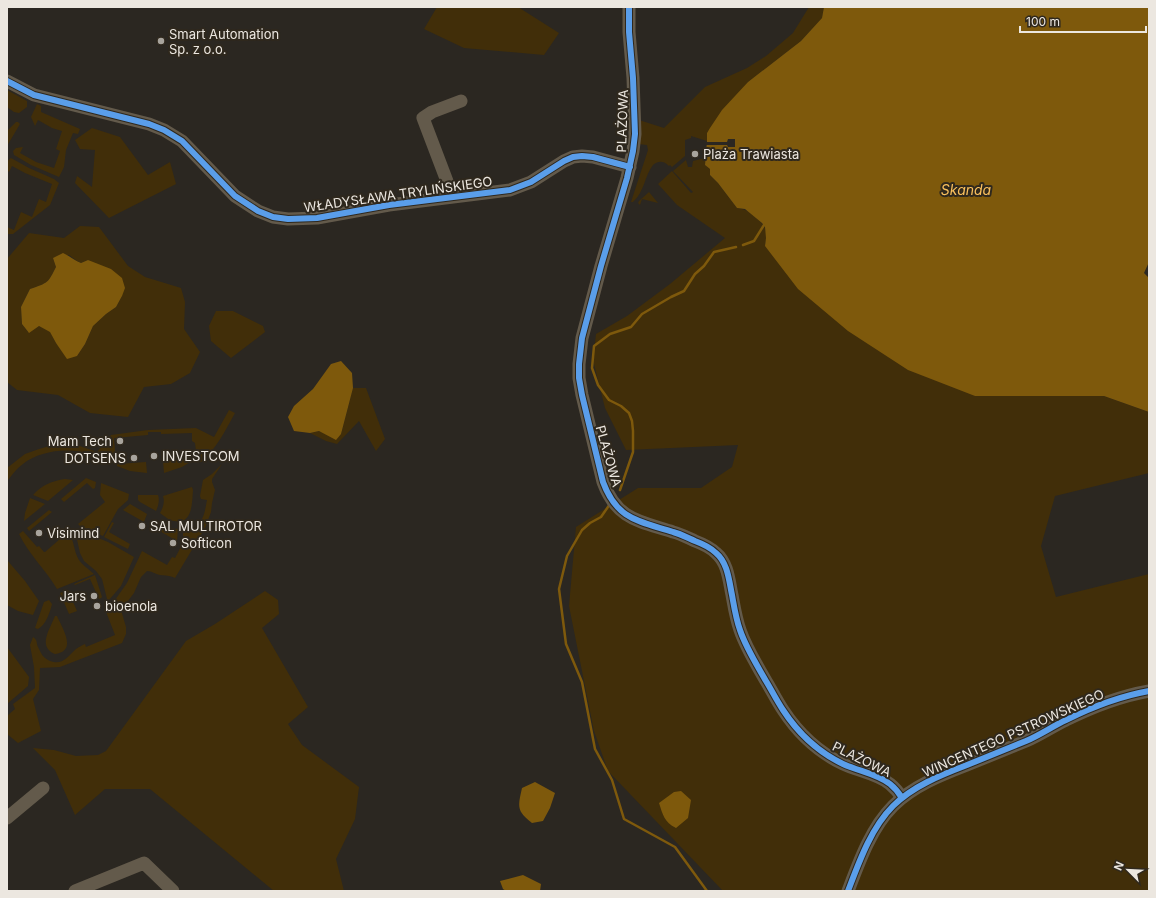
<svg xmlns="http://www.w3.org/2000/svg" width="1156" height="898" font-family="Inter,sans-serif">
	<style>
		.green { fill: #412e09; fill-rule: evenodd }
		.water { fill: #7e590c }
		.pier { fill: #2b2721 }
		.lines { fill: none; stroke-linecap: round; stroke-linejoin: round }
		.stream { stroke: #7e590c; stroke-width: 2.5 }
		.minor { stroke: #635a4b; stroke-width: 13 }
		.cycleway-casing { stroke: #2f281d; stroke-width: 8 }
		.cycleway { stroke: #5a9eea; stroke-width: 6 }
		.poi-dot { fill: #a8a49d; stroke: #2f281d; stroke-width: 1.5 }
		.labels { text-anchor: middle; stroke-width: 4; stroke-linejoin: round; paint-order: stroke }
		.poi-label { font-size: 13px; fill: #ece7e0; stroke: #2f281d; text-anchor: start }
		.street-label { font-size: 13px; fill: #ece7e0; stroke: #2f281d }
		.water-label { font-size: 14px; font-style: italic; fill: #fac05d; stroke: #2f281d }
	</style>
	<rect width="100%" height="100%" fill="#2b2721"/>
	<!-- green -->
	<path class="green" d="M437,7H518L559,33L544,55L464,48L424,29Z
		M809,7H824L822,18L801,41L748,82L707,133V141L691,136V138L685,140V156L672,167L670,165L669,166C664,161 659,160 653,165C644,177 645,191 633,202H631L648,150L647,145L638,144L639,120L664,128L705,87L747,68L766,56L793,33Z
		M7,90L27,101V107L19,113L14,112L7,107Z
		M37,104L41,106V112L80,129L78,134L73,133L66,150L64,167L59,177L31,165L14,155L13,151L16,148L23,147L20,153L36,162L54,168L60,151L56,149L62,131L52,128L38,120L35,126L31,117Z
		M16,122H18L20,124L7,146V131Z
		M92,128L120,137L148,175L170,162L176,184L109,218L75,183L77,176L92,187L95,150L80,149L75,140Z
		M11,158L29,168L54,179L59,183L50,205L13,234H7V227L14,230L21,212L32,217L39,199L46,202L52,184L25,173L12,166L9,172L7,170C7,165 6,161 11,158Z
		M705,158V165L710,169V175L718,183L737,208C745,209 748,211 754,216C764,224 769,231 765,244L975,396H1104L1149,412V473L1055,496L1041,546L1056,597L1149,574V891H723L608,771L594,731L569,606L576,527L638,488H701L732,467L738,445L626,450L605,408L593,360L596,334L627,316L670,284L725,238L677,205L658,184L672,171L691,193L693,192L673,171L686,160L688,167H692L693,161Z
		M649,192L658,203L642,199L640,205L638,203L639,201Z
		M80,226L99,227L128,266L145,277L181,288L185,302L184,329L200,352L190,373L171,384L144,387L128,417L90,413L58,395L17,390L7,382V259L29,233L64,238ZM69,255L77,261L81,263L88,260L122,296L116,307L106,314L93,326L85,344L77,356L56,343L50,331L39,326L28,332L22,324L21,307L30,289C48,283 48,283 56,267L53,258Z
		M216,311H233L263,326L265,332L231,358L211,341L209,326Z
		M353,388H366L385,439L376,451L359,421L337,444L326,441L310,433L319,431L341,434Z
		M229,410L235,413C225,431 217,448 201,462H198L197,459L195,443L192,441V433L161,434V432H148V435L114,438L116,463C106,462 98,457 89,454C69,447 39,451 23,464C17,468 12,475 8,480H7V468L25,454L39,449L56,444L77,445L97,452L111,435L148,430L196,428L214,437Z
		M192,459V461L182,467L164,473L163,461Z
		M146,462L147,473L130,471L117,466V464Z
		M222,464L212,479V482L215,490L212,503L211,512L205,528L175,578C169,575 165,576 160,575C155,574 152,571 147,571L141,577L134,593L121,610L126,627V634L122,643L60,667L40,668L39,690L33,699L41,731L18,743L7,734V716L15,709L13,704L35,688L34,667L30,645L33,637C38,640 36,643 38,647C39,649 40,651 41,653C43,657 46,659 50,661C63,666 68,656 76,649C79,647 82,645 85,644L86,647L115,635L105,609L110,607L127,583L142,551L167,565L172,557L175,558L183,543V528L189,527L191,531C204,520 204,516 207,500L201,499L200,496L203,480L212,474Z
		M86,478L96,482L95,488L93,489L87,483L64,502L61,499Z
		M65,479L73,480L48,501L33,495C42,485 52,481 65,479Z
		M101,483L129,494L128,500L118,509L103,536L81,527L78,524L105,502L100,495Z
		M192,487L193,490C192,502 193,525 174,521C170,521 164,516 160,513C163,508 165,502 163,496Z
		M138,495H158C160,500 158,507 156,511L140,502L138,500Z
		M30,498L45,504L24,521L25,513Z
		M130,504L147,514L144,522L123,510Z
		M49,510L52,512L29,531L27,528Z
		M112,522L114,523L109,532L130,544L128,549L104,537Z
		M161,523L171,528L178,529L177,541L158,530Z
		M23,531L37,547L39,546L44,552H45L68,532C75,541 73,550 79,560C82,565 89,569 94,574L57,589C46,570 29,555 19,534Z
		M81,531L108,542L134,557L121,586L109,600L107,599L102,579L96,571L84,561L80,553L76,535Z
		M7,560L25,581L39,601L33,615L18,611L7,605Z
		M95,575L102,597L101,598L99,599L90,579L75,585L74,584Z
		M68,590L77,611L69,614L60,593Z
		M265,591L278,600L279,614L262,628L308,707L288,724L302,745L359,787L355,819L336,859L344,891H274L150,789H105L75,815L55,770L33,748L54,750L76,756L98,755L106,751L186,641L215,624Z
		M49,600L52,604C50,612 46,625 38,629L35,628L44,602Z
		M55,616H57C62,628 78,651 55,654C37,647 50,629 55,616Z
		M7,647L29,677L28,686L7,704Z"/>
	<!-- water -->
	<path class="water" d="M824,7H1149V262L1144,273L1149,278V412L1104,396H975L908,370L848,331L798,289L765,246L766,238L765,227L762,223L745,209L737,208L718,183L710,175V169L705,165L707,141V133L710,128L722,110L748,82L801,41L822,18Z
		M63,253C70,256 75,261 81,263L88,260L111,269L122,278L125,288L122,296L116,307L106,314L93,326L85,344L77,356L67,359L56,343L50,332L39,326L29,333L22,324L21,307L30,289C48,283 48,283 56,267L53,258Z
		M341,361L352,373L353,388L341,434L336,440L319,431L310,433L294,431L288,417L294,406L313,389L331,364Z
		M535,782L555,793L550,808L543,821L532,823C516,811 518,806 522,788Z
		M681,791L691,800L688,818L676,828C664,822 663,815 659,803L674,792Z
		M523,875L541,884L540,891H506L503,889L500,881Z"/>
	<!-- pier -->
	<path class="pier" d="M728,139H735V147H728L727,145H705V142H727Z"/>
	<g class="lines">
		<!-- stream -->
		<path class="stream" d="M743,245L754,241L764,225
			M620,490L633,452V431L632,421L629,413L621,406L609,400L598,385L592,368L594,346L610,334L631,327L642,314L671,297L684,291L695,274L704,266L714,252L736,247
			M610,504L601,517L590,523L582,530L567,556L559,589L566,644L582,682L595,749L612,780L624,819L675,847L707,891"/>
		<!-- minor -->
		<path class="minor" d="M629,7V32L633,78L635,134L633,151L627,178L601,266L582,338L579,364V378L582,395L603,482C617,520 639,521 673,532C681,534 688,538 695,541C703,544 710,547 716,553C728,563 729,581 732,595C734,606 736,619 740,630C746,648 757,665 766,681C772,691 777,701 783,710C798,733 818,752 843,764C858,771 878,774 890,784C895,788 899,793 902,798
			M7,81L34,95L149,124L164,130L182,141L235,196L258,211L273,217L288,219L317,218L389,205L510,190L531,182L564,161L573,157L582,156L593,157L630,167
			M453,197L423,118L432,112L461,101
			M7,818L43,788
			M75,891L144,863L173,891
			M848,891C859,862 871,828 893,806C913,786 941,775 967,765C987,757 1006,749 1026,741C1040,735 1053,726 1066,720C1092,707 1121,696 1149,691"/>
		<defs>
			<path id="cycleway" d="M629,7V32L633,78L635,134L633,151L627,178L601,266L582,338L579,364V378L582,395L603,482C617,520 639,521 673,532C681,534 688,538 695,541C703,544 710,547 716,553C728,563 729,581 732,595C734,606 736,619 740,630C746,648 757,665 766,681C772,691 777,701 783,710C798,733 818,752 843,764C858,771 878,774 890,784C895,788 899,793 902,798
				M7,81L34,95L149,124L164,130L182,141L235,196L258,211L273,217L288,219L317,218L389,205L510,190L531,182L564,161L573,157L582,156L593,157L630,167
				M848,891C859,862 871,828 893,806C913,786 941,775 967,765C987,757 1006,749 1026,741C1040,735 1053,726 1066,720C1092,707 1121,696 1149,691"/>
		</defs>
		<!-- cycleway casing -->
		<use href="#cycleway" class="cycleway-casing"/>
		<!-- cycleway -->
		<use href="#cycleway" class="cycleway"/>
	</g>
	<!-- markers -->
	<g class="poi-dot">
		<circle cx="161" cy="41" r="4"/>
		<circle cx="695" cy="154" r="4"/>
		<circle cx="120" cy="441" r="4"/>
		<circle cx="154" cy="456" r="4"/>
		<circle cx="134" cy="458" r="4"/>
		<circle cx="142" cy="526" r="4"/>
		<circle cx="39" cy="533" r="4"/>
		<circle cx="173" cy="543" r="4"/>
		<circle cx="94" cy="596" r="4"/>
		<circle cx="97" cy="606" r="4"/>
	</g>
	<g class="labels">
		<!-- poi labels -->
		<g class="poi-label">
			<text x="169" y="39">Smart Automation<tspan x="169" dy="15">Sp. z o.o.</tspan></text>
			<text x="703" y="159">Plaża Trawiasta</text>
			<text x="112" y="446" text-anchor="end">Mam Tech</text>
			<text x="162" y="461">INVESTCOM</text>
			<text x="126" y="463" text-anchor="end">DOTSENS</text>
			<text x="150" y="531">SAL MULTIROTOR</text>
			<text x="47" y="538">Visimind</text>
			<text x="181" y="548">Softicon</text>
			<text x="86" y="601" text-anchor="end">Jars</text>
			<text x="105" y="611">bioenola</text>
		</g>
		<!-- street labels -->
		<g class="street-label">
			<text transform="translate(622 121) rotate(-88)" y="5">PLAŻOWA</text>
			<text transform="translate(398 194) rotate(-8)" y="5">WŁADYSŁAWA TRYLIŃSKIEGO</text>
			<text transform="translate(609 456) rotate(74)" y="5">PLAŻOWA</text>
			<text transform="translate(1013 733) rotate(-24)" y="5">WINCENTEGO PSTROWSKIEGO</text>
			<text transform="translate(862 759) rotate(26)" y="5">PLAŻOWA</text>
		</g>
		<!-- water labels -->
		<g class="water-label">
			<text x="966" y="195">Skanda</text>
		</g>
	</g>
	<!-- border -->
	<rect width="1156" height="898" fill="none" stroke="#ece7e0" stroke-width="16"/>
	<!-- north arrow -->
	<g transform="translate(1128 870) rotate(294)" stroke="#2f281d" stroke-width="3" paint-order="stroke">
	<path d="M0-3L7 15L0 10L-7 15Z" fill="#ece7e0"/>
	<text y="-6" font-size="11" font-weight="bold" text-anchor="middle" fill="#ece7e0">N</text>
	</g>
	<!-- scale -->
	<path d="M1020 26v6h126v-6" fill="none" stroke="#ece7e0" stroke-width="2"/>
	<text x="1026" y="26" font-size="12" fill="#ece7e0" stroke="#2f281d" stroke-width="3" paint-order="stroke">100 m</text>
</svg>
